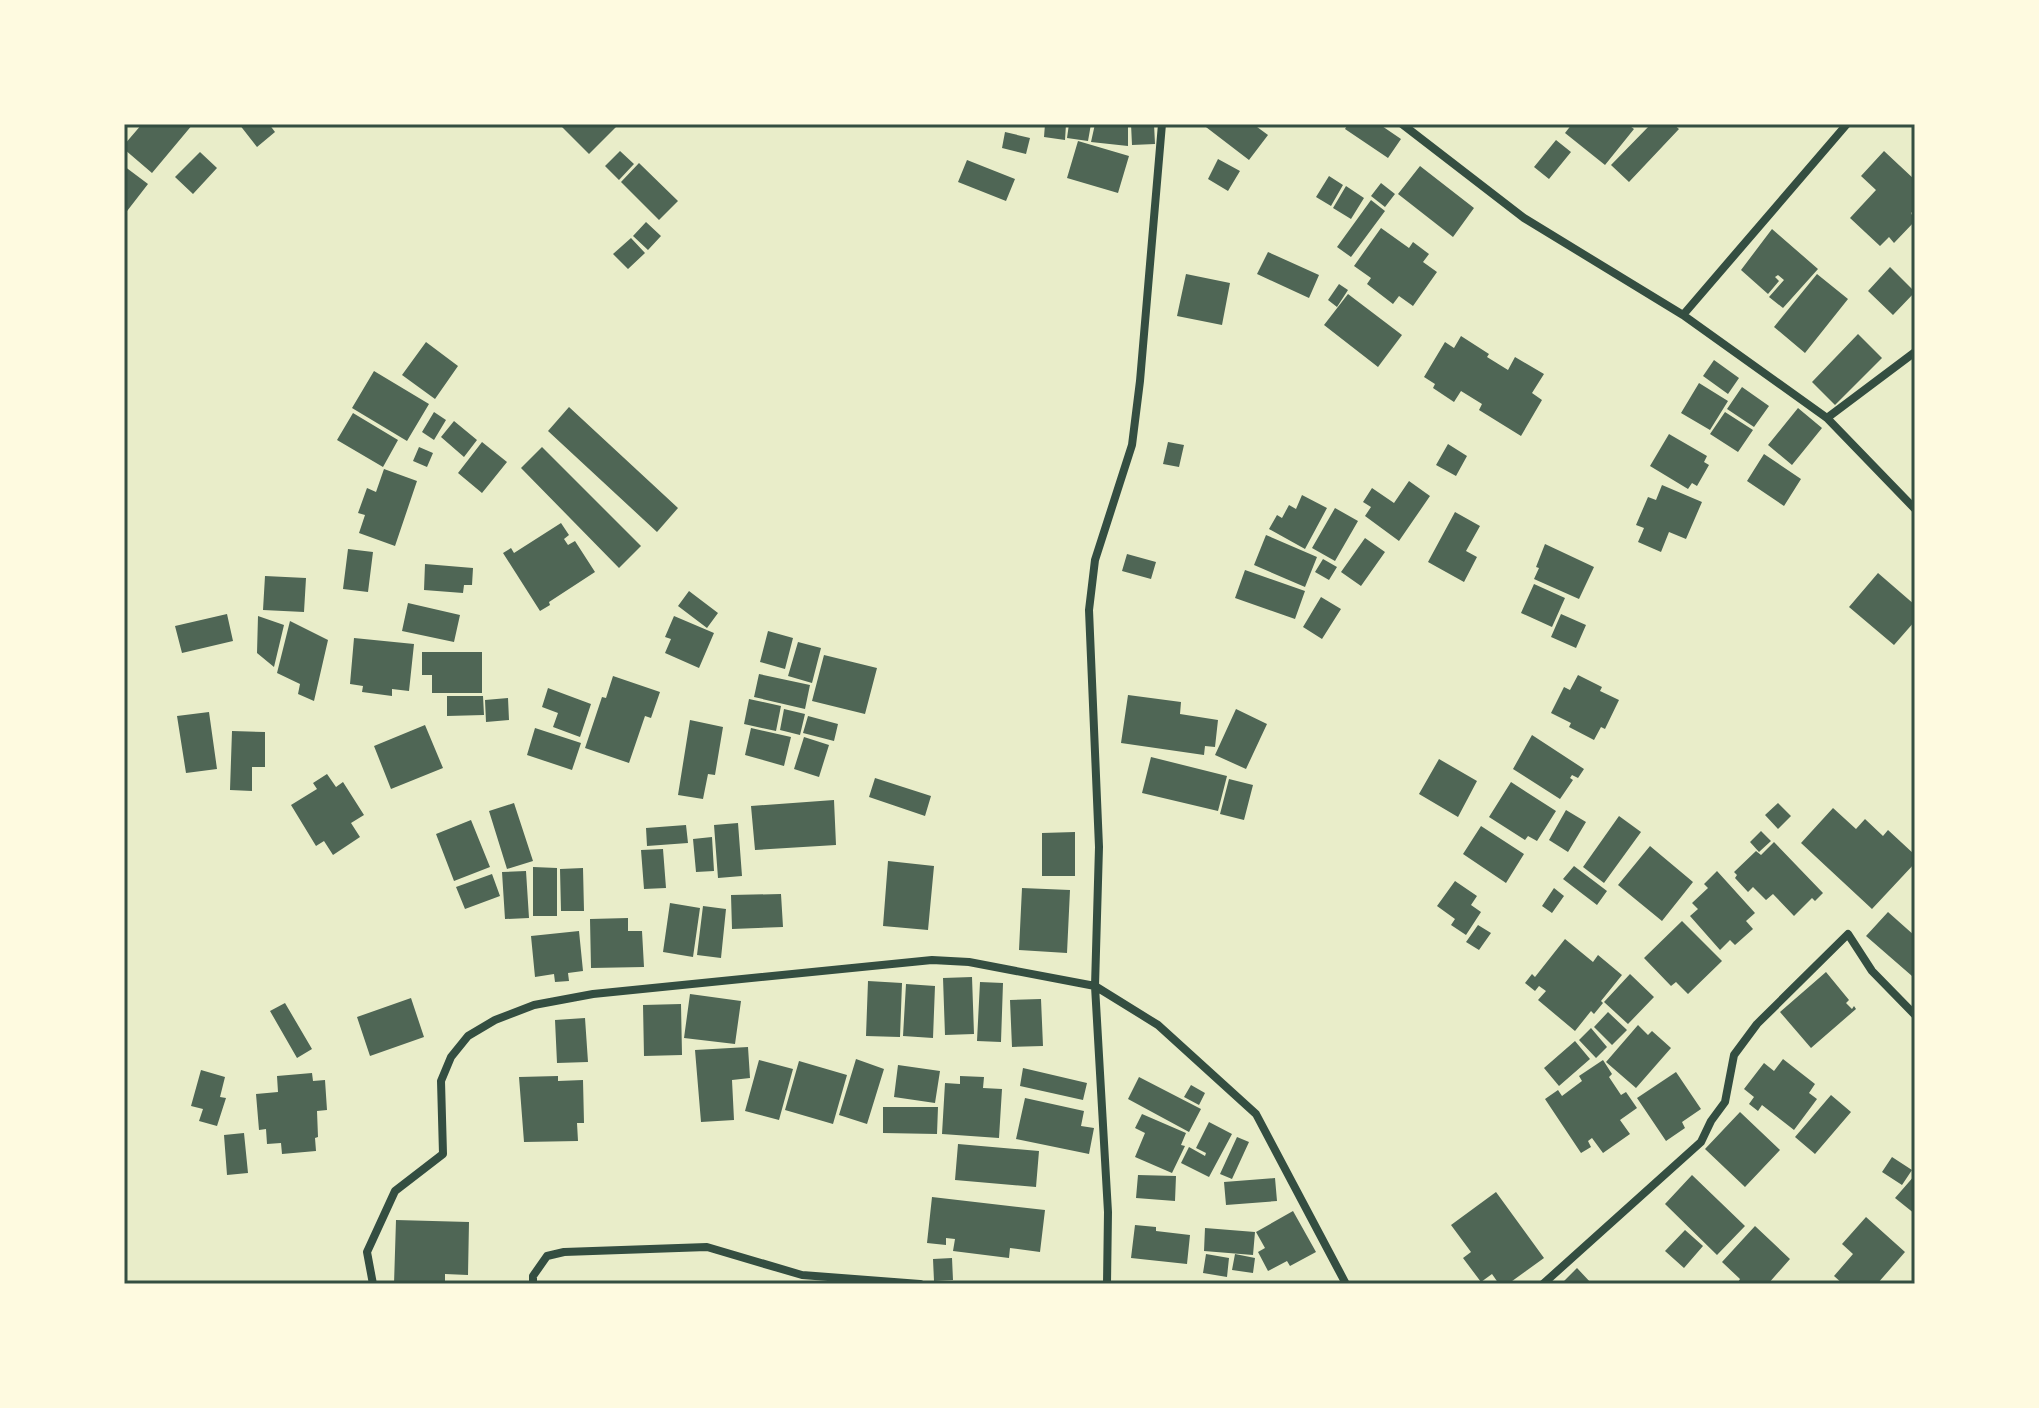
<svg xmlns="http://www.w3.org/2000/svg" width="2039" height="1408" font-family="'IBM Plex Sans',sans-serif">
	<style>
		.building { fill: #4f6655 }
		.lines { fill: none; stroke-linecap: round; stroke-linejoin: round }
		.minor { stroke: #344e41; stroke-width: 8 }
		.neatline { fill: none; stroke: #344e41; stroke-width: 3 }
	</style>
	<rect width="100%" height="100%" fill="#e9edc9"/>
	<!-- building -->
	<path class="building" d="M142,124H193L152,173L124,149V145Z
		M239,124H269L275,132L257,147Z
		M559,124H619L589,154Z
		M1045,124H1066L1065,140L1044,137Z
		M1069,124H1091L1088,141L1067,138Z
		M1095,124H1128V146L1091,142Z
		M1131,124H1154L1155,144L1132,145Z
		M1202,124H1253L1268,135L1249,160Z
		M1348,124H1379L1401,139L1388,158L1345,129Z
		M1572,124H1627L1634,129L1605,165L1565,133Z
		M1651,124H1673L1679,129L1629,182L1611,165Z
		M1005,132L1030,138L1026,154L1002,148Z
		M1556,140L1571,152L1549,179L1534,167Z
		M1078,141L1129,156L1118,193L1067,178Z
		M620,151L634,164L619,180L605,166Z
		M1884,151L1915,180V209L1911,213L1915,221L1894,243L1889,237L1880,246L1850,218L1876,190L1861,176Z
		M200,152L217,168L193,194L175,177Z
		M1218,159L1240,171L1228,191L1208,179Z
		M967,160L1015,179L1006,201L958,182Z
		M639,163L678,201L659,220L621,182Z
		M124,166L148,184L124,215Z
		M1420,166L1474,208L1453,237L1398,194Z
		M1329,176L1343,185L1331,206L1316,197Z
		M1381,183L1395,194L1385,207L1371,196Z
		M1346,186L1364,198L1351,219L1333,208Z
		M1371,200L1385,211L1351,257L1337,247Z
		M646,222L661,236L648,250L633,236Z
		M1381,228L1409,248L1413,242L1429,254L1423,262L1437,272L1413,306L1399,296L1393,304L1367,284L1371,278L1354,266Z
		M1772,229L1818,269L1783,308L1769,297L1784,280L1778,275L1775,277L1779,281L1768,294L1741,270Z
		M631,238L645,253L628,269L613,254Z
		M1268,252L1319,275L1309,298L1257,274Z
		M1890,267L1915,292L1893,315L1868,291Z
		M1186,274L1230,283L1222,325L1177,316Z
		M1817,274L1848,299L1805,353L1774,327Z
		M1339,284L1348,290L1337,307L1328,300Z
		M1348,294L1402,335L1378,367L1324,325Z
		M1858,334L1882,358L1835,405L1812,382Z
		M1461,336L1489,354L1487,357L1508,370L1515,357L1544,374L1532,393L1542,400L1521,436L1479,410L1482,404L1461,391L1454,402L1433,388L1435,384L1424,377L1445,342L1454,348Z
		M426,342L458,366L435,399L402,375Z
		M1714,360L1739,378L1728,394L1703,376Z
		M374,371L429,404L407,441L352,408Z
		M1699,383L1728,401L1710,430L1681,413Z
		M1742,387L1769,406L1754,427L1727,409Z
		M569,407L678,508L657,532L548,431Z
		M1798,408L1822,428L1792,465L1768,445Z
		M434,412L446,420L434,440L422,432Z
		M1725,412L1753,430L1738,452L1710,434Z
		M353,413L398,440L383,467L337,440Z
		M454,421L477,440L464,457L441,437Z
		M1669,434L1707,456L1704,462L1709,465L1697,486L1692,483L1688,489L1650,466Z
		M482,442L507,462L482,493L458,473Z
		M1168,442L1184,445L1179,467L1163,464Z
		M1448,444L1467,456L1456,476L1436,465Z
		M419,447L433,453L427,467L413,461Z
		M542,447L641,546L619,568L521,468Z
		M1764,454L1801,479L1784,506L1747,481Z
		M384,469L417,481L395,546L359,533L365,515L358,513L367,488L376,492Z
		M1409,481L1430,496L1399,541L1365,516L1371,507L1363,502L1372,488L1394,503Z
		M1662,485L1702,502L1686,539L1669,532L1661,552L1638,542L1644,528L1636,525L1648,497L1656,500Z
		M1302,495L1327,508L1305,549L1269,529L1277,515L1282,518L1289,505L1296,509Z
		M1335,508L1358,521L1335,561L1312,548Z
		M1455,512L1480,526L1466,551L1477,557L1464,582L1428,562Z
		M561,523L569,535L564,539L568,545L575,541L595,572L549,602L550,605L540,611L503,553L511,548L514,553Z
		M1266,535L1317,557L1305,587L1254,565Z
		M1365,538L1385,552L1361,586L1341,572Z
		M1545,544L1594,567L1579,599L1534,579L1539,568L1536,567Z
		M348,549L373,552L368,592L343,589Z
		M1127,554L1156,562L1151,579L1122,571Z
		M1323,559L1337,567L1329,580L1315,572Z
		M425,564L473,568L472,585H464L463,593L424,590Z
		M1245,570L1305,591L1295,619L1235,598Z
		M1878,573L1915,605V621L1894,645L1849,607Z
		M265,576L306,578L304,612L263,610Z
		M1534,584L1565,598L1552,627L1521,613Z
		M689,591L718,613L707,628L678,606Z
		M1321,597L1341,609L1322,639L1303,627Z
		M408,603L460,615L454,642L402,631Z
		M227,614L233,641L182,653L175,626Z
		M1561,614L1586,625L1576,648L1551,637Z
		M258,616L284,625L274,667L257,653Z
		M674,616L714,633L699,668L665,653L671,639L665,637Z
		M290,621L328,640L314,701L298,694L300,684L277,673Z
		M768,631L793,638L785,669L760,662Z
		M354,638L414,644L409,691L392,689V696L362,692L363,686L350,684Z
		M798,642L821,648L812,683L788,676Z
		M422,652H482V693H432V675H422Z
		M824,655L877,668L865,714L812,701Z
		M759,674L810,685L805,709L754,697Z
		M1578,675L1602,687L1600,691L1619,700L1605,729L1601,727L1594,740L1569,727L1571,723L1551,713L1564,687L1570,690Z
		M613,676L660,692L651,718L645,716L629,763L585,748L602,697L606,698Z
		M548,688L591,704L580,737L553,727L558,713L542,707Z
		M1128,695L1181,702L1180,714L1218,720L1215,747L1205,746L1204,755L1121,743Z
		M447,696H483L484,715L447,716Z
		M508,698L509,720L486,722L485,700Z
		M749,699L781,706L776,731L744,724Z
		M784,709L805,714L800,735L780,730Z
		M1236,709L1267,724L1246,769L1215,755Z
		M209,712L217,769L186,773L177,716Z
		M808,716L838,724L834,741L803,733Z
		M690,720L723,727L715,775L708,774L703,799L678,795Z
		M425,725L443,768L391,789L374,746Z
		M535,728L581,743L572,770L527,755Z
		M751,728L791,737L784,766L745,755Z
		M232,731L265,732V767H252V791L230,790Z
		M1532,735L1584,769L1578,778L1572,775L1570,778L1573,780L1560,799L1513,769Z
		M804,737L829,745L819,777L794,769Z
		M1151,757L1227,776L1218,811L1142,793Z
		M1439,759L1477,781L1458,817L1419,794Z
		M327,774L336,787L343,782L364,815L351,823L360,837L333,855L324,841L316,846L291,805L317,789L313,783Z
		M875,778L931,796L925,816L869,797Z
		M1229,779L1253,785L1244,820L1220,814Z
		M1511,782L1556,811L1537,841L1528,836L1525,840L1489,817Z
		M834,800L836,845L755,850L751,806Z
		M514,803L533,861L507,869L489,811Z
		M1778,803L1791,816L1778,829L1765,815Z
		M1833,808L1856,829L1865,819L1883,836L1888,830L1915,855V863L1872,909L1801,843Z
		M1566,810L1586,822L1568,852L1549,840Z
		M1619,816L1641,832L1604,883L1583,867Z
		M471,820L490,867L454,881L436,834Z
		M738,823L742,876L718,878L714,825Z
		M686,825L688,843L647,846L646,828Z
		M1481,826L1524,854L1506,883L1463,854Z
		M1761,831L1771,841L1759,852L1750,842Z
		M1075,832V876H1042V833Z
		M712,837L714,871L696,872L693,839Z
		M1774,842L1823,893L1815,901L1812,898L1794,916L1773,894L1766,900L1753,887L1748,892L1735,878L1737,875L1734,872L1756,851L1761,855Z
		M1650,846L1693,882L1662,921L1618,885Z
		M663,849L666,888L644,889L641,850Z
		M888,861L934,866L928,930L883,926Z
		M1574,866L1607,891L1597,905L1563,879Z
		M533,867L557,868V916H533Z
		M583,868L584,911H561L560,869Z
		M526,871L529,918L505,919L502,872Z
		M1717,871L1755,913L1746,921L1753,929L1735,945L1730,940L1720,950L1690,916L1698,909L1692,903L1708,888L1704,884Z
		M492,874L500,896L465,909L456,887Z
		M1455,881L1477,896L1471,905L1481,912L1466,935L1451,925L1455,919L1437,906Z
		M1022,888L1070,890L1067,953L1019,950Z
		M1554,888L1564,896L1552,913L1542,906Z
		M781,894L783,927L732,929L731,895Z
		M670,903L700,908L693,957L663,952Z
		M703,906L726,909L721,958L697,955Z
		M1888,912L1915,936V973L1912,976L1866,936Z
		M628,918V931H642L644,967L591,968L590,919Z
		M1682,921L1722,961L1688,994L1676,982L1671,986L1644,958Z
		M1478,925L1491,933L1479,950L1466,942Z
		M579,931L583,971L568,973L569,981L555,982L554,974L535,977L531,936Z
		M1565,939L1593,962L1598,955L1622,975L1601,1001L1603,1003L1594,1014L1591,1011L1575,1031L1538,1000L1546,991L1539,986L1535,991L1525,983L1532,974L1535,977Z
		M1826,972L1849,1000L1846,1003L1852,1009L1854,1006L1856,1009L1811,1048L1780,1012Z
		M1630,974L1654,997L1628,1024L1604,1002Z
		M972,977L974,1034L945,1035L943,978Z
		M868,981L902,983L900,1037L866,1036Z
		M980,982L1003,983L1001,1042L977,1041Z
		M906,984L935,986L933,1038L903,1036Z
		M690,994L741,1001L735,1044L684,1038Z
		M411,998L424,1037L370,1056L357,1017Z
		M1041,999L1043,1046L1012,1047L1010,1000Z
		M285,1003L312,1049L297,1058L270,1011Z
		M681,1004L682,1055L644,1056L643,1005Z
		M1608,1012L1627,1030L1612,1045L1594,1027Z
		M585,1018L588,1062L557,1063L555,1020Z
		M1638,1025L1648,1035L1652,1031L1671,1048L1636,1088L1606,1062Z
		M1591,1028L1607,1047L1596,1058L1579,1040Z
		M1575,1041L1590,1059L1559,1086L1544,1068Z
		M748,1047L750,1078L732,1080L734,1120L701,1122L695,1050Z
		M856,1059L884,1069L867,1124L839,1115Z
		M1783,1059L1815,1084L1809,1093L1817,1099L1794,1130L1762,1105L1758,1111L1749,1104L1754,1097L1744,1089L1764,1063L1774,1071Z
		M759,1060L793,1069L779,1120L745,1111Z
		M1603,1060L1612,1074L1609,1077L1621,1095L1626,1092L1637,1108L1620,1120L1630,1134L1603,1153L1592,1138L1588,1141L1591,1147L1581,1153L1545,1099L1558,1090L1562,1096L1582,1081L1579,1076Z
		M799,1061L847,1075L833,1124L785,1110Z
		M898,1065L940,1071L935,1103L894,1097Z
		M1023,1068L1087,1083L1083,1100L1020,1086Z
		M201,1070L225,1077L220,1097L226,1098L217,1126L199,1121L203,1109L191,1106Z
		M1676,1072L1701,1109L1682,1122L1685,1128L1666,1141L1637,1098Z
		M312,1073L313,1081L325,1080L327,1110L317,1111L318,1137L315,1138L316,1151L282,1154L281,1143L267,1144L266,1129L259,1130L256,1094L278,1092L277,1076Z
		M558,1076V1081L583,1080L584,1123H577L578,1141L524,1142L519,1077Z
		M960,1076L984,1077L983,1088L1002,1089L999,1138L942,1134L945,1083L960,1084Z
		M1139,1077L1201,1109L1189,1132L1128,1099Z
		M1191,1085L1205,1093L1199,1105L1184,1097Z
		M1831,1095L1851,1112L1815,1154L1795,1137Z
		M1025,1098L1084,1111L1081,1126L1094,1128L1089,1154L1016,1139Z
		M883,1107H938L937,1134L883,1133Z
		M1740,1112L1780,1150L1745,1187L1705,1149Z
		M1142,1114L1186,1133L1181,1145L1185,1146L1172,1173L1135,1157L1145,1133L1135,1128Z
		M1209,1122L1232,1134L1209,1177L1181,1163L1189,1147L1205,1156L1206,1153L1196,1148Z
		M244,1133L248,1173L227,1175L224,1135Z
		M1237,1137L1249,1142L1232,1179L1220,1174Z
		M958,1144L1039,1151L1036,1187L955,1180Z
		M1892,1157L1912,1170L1902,1185L1882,1172Z
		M1138,1175L1176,1176L1175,1201L1136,1198Z
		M1692,1175L1745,1226L1717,1255L1665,1204Z
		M1915,1175V1214L1895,1198Z
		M1275,1178L1277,1201L1226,1205L1224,1182Z
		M1496,1192L1544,1258L1508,1284H1499L1492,1274L1481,1282L1463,1258L1471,1252L1451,1225Z
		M932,1197L1045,1210L1040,1252L1010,1248L1009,1258L953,1251L955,1239L946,1238V1245L927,1243Z
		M1293,1211L1316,1252L1290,1266L1287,1261L1268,1271L1258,1252L1265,1248L1256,1232Z
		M1866,1217L1905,1252L1877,1284H1843L1834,1276L1853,1254L1842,1244Z
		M396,1220L469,1222L468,1275L445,1274V1284H394Z
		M1135,1225L1156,1227V1231L1190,1235L1187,1264L1131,1258Z
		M1755,1226L1790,1259L1768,1284H1737L1740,1279L1722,1262Z
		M1205,1228L1255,1232L1253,1255L1204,1251Z
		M1685,1230L1703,1246L1684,1268L1665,1251Z
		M1206,1254L1229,1258L1227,1277L1203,1273Z
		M1235,1254L1255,1258L1253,1273L1232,1270Z
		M952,1258L953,1280L934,1281L933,1259Z
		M1577,1268L1592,1284H1561Z"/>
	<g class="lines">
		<!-- minor -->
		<path class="minor" d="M1402,124L1524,218L1683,315L1827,418L1915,509
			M1683,315L1847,124
			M1827,418L1915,352
			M373,1284L367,1252L395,1191L443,1154L441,1081L451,1057L468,1036L495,1020L534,1005L593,994L932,960L969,962L1095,986L1158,1025L1256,1114L1346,1284
			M533,1284V1276L547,1256L564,1252L707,1247L802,1275L920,1284
			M1107,1284L1108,1212L1095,986L1099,847L1089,610L1095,560L1132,445L1140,381L1162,124
			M1543,1284L1701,1142L1711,1121L1725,1102L1734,1055L1757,1024L1848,934L1872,971L1915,1015"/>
	</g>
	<!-- border -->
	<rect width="2039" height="1408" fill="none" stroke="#fefae0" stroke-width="252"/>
	<rect x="126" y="126" width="1787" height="1156" class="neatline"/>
</svg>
